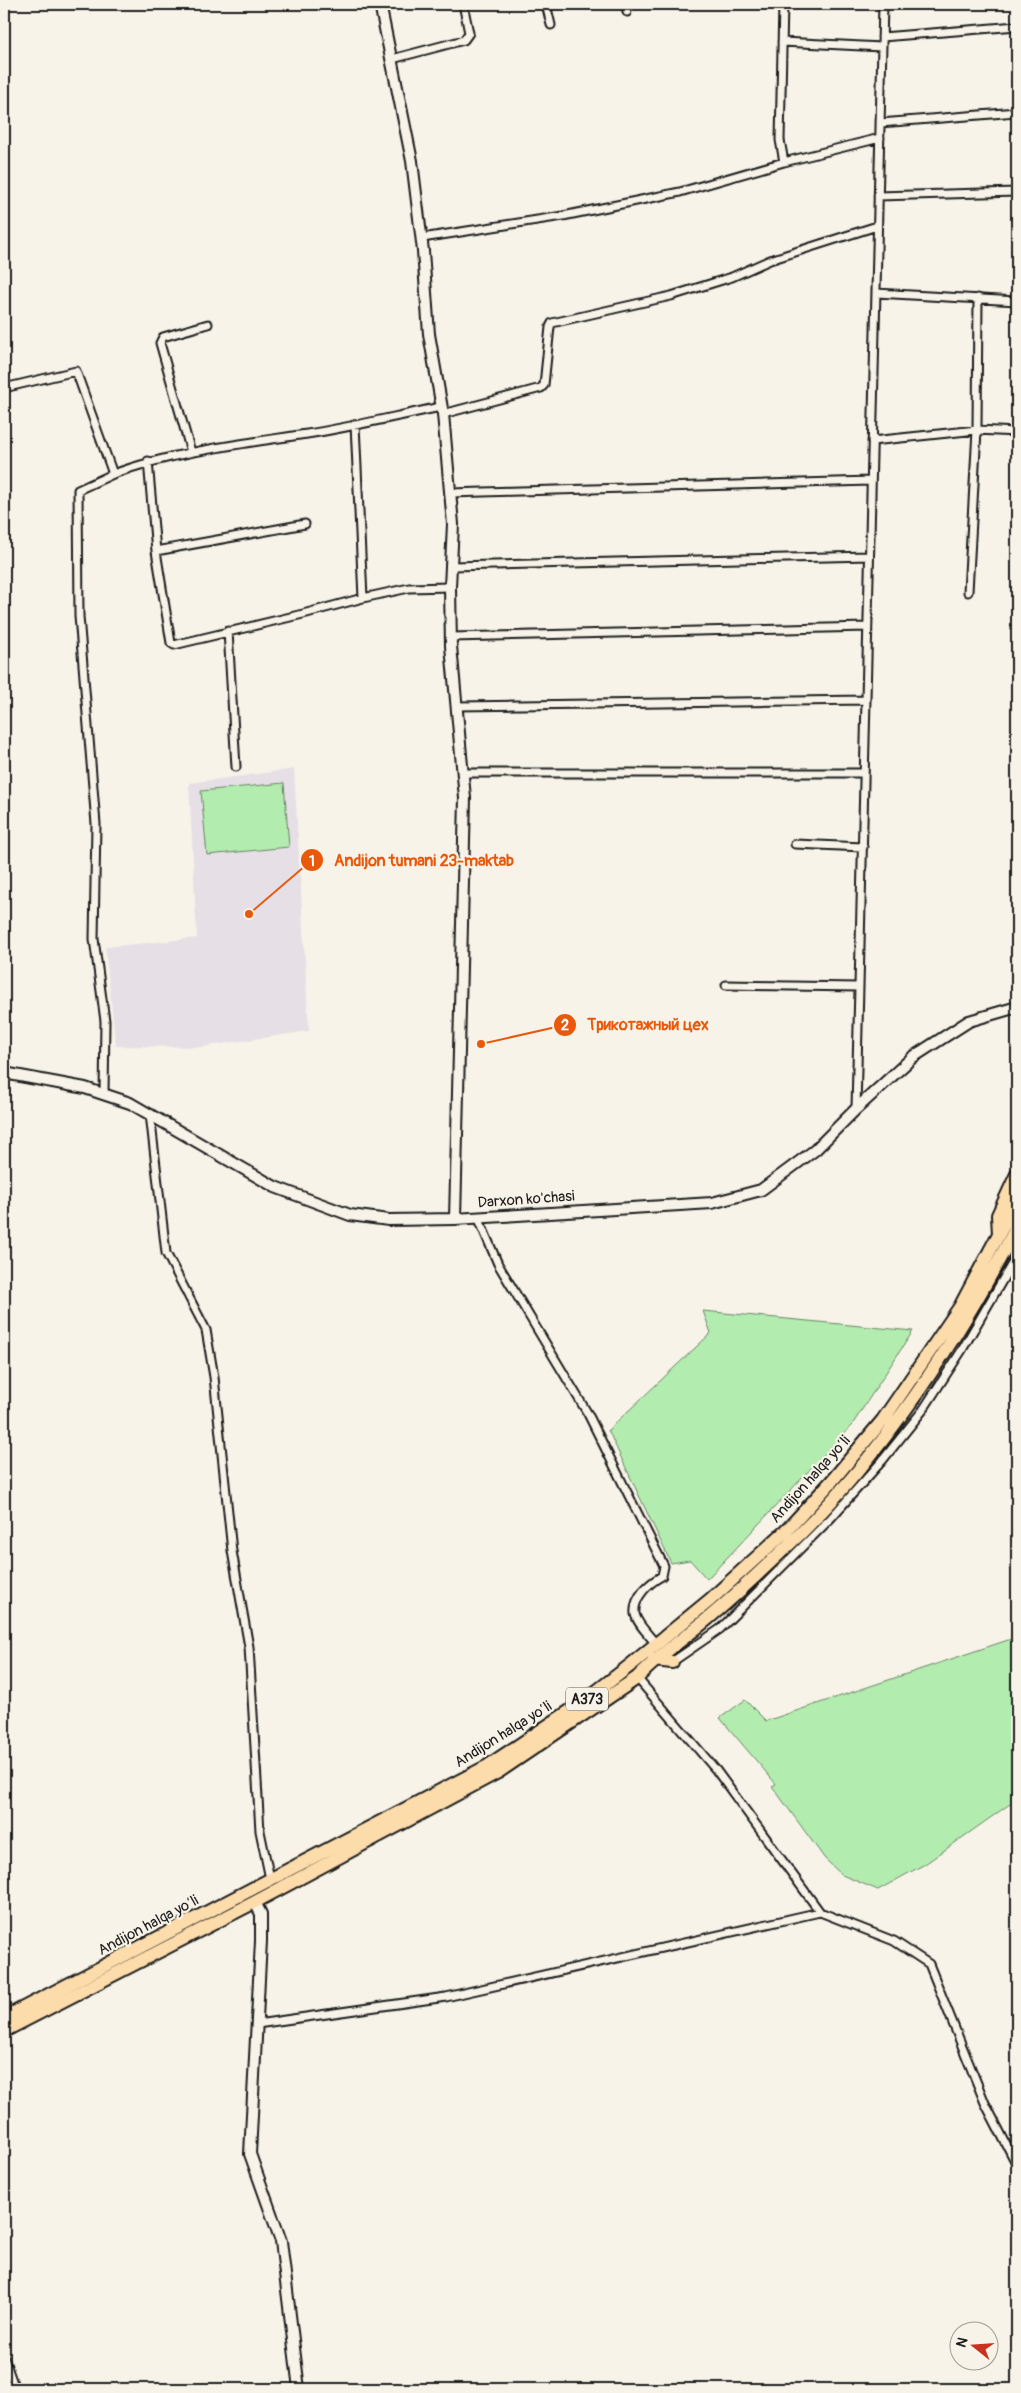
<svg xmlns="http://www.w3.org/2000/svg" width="1021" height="2393" font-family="Pangolin,sans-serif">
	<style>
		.built { fill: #e6dfe6 }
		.green { fill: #b3ecaf; stroke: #688466 }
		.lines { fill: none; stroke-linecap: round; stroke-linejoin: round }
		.street-casing { stroke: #1c1c1c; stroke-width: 11 }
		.secondary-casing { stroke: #1c1c1c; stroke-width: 14 }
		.highway-casing { stroke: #1c1c1c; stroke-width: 16 }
		.street { stroke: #f7f3e8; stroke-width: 7 }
		.secondary { stroke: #f7f3e8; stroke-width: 10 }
		.highway { stroke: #fddcac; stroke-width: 12 }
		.labels { text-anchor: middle; stroke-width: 4.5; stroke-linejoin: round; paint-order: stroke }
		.shield { fill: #f7f3e8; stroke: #5e5c59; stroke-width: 1 }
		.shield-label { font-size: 14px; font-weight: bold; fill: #1c1c1c }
		.street-label { font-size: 15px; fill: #1c1c1c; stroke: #f7f3e8 }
		.leader { fill: none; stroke: #e8590c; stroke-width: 2 }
		.callout-dot { fill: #e8590c; stroke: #f7f3e8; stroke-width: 2 }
		.mark-label { font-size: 15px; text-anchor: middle; font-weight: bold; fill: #fff }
		.callout-label { font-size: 16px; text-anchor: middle; font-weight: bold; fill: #e8590c; stroke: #f7f3e8; stroke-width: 4.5; stroke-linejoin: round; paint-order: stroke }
	</style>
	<rect width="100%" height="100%" fill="#f7f3e8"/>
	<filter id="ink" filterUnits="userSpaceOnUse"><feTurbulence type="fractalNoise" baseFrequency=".02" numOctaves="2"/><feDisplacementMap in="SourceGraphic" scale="10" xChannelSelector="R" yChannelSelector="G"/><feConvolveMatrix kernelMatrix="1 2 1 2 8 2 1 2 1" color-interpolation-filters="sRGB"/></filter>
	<g filter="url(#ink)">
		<!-- built -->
		<path class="built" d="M294,769L309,1031L201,1047L116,1046L105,947L197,938L189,783Z"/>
		<!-- green -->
		<path class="green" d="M284,783L289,847L207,855L201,791Z
			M703,1311L913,1331L852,1425L707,1579L690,1560L671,1563L608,1430L711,1333Z
			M1017,1637V1799L925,1864L878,1890L842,1875L825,1859L772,1786L776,1784L720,1718L745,1700L766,1721Z"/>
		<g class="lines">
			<defs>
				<path id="street" d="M546,4L551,25
					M626,4L627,12
					M783,4L780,140L784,162
					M882,37L1017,26
					M782,42L882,47
					M392,59L464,40L469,33L463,4
					M880,123L1017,112
					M878,196L1017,192
					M422,238L563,216L680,192L784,162L880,138
					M876,293L1017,301
					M4,388L76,371L113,474C176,451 241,444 307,434C352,427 396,416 441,407
					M443,414L541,388L544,385L550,327L552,323L671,296L732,277L770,260L877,226
					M355,424L363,598
					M872,441L977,430L1017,432
					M191,452L160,343L163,337L208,324
					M148,461L156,551L171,643L174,645L303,614L363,598L409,588L450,587
					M450,493L871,481
					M156,551L305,524
					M451,566L869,556
					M968,592L977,430L978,298
					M228,631L236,767
					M451,637L867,627
					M457,706L866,700
					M463,773H864
					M795,844L863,847
					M726,985L859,987
					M104,1094L105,1021L94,939L96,824L79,616L78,490L113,474
					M856,1109L883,4
					M150,1114L166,1253L206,1330L214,1377L232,1551L249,1647L260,1831L270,1879
					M478,1217L498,1264L588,1414L664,1566L662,1576C649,1583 633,1597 635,1614C637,1624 650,1636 656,1644
					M672,1662L720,1629L830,1519L882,1461L923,1410L962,1350L1017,1255
					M637,1678L716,1770L820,1912
					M257,2024L446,1997L820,1912L894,1941L929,1964L985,2103L1017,2165
					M4,2358L15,2389"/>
				<path id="secondary" d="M380,4L412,161L423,251L429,334L443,414L453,524L450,587L451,646L465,798L455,1219
					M4,1073L85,1088L130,1103L275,1187L350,1215L389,1220L455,1219L712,1203L761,1190L815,1150L856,1109L913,1057L969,1021L1017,1007
					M255,1902L261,1914V1941L250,2154L281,2241L299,2389"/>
				<path id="highway" d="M999,1234L998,1215L1017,1174
					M654,1660L672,1662
					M4,2018L488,1766L579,1705L632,1664L710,1600L787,1530L831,1482L883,1420L960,1307L1017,1200
					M4,2031L255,1902L498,1772L637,1678C655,1659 675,1645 695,1629C732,1600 765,1567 799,1535C889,1446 959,1338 1017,1226"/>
			</defs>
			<!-- street casing -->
			<use href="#street" class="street-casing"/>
			<!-- secondary casing -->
			<use href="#secondary" class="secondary-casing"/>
			<!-- highway casing -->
			<use href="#highway" class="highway-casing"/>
			<!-- street -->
			<use href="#street" class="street"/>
			<!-- secondary -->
			<use href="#secondary" class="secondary"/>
			<!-- highway -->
			<use href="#highway" class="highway"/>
		</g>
	</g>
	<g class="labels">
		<!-- shield labels -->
		<rect class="shield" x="566" y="1687.5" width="42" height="23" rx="4"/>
		<g class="shield-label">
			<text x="587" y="1704">A373</text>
		</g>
		<!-- street labels -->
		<g class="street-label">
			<text transform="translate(526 1199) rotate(-4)" y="5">Darxon ko'chasi</text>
			<text transform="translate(810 1479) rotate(-48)" y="5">Andijon halqa yo‘li</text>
			<text transform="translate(503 1734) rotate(-32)" y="5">Andijon halqa yo‘li</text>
			<text transform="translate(148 1925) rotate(-28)" y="5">Andijon halqa yo‘li</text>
		</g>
	</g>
	<!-- callouts -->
	<path class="leader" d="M249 914L312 860M481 1044L565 1025"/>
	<g class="callout-dot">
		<circle cx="249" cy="914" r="5"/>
		<circle cx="481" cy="1044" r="5"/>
		<circle cx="312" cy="860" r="12"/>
		<circle cx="565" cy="1025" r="12"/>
	</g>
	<g class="mark-label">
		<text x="312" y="866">1</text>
		<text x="565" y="1030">2</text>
	</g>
	<g class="callout-label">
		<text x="424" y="866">Andijon tumani 23-maktab</text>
		<text x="648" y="1030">Трикотажный цех</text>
	</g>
	<!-- margin -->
	<rect width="1021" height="2393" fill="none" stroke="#f7f3e8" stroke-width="20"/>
	<rect x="10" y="10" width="1001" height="2373" fill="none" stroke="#1c1c1c" stroke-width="2" filter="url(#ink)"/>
	<!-- north arrow -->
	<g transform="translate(974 2346) rotate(287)"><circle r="24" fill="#f7f3e8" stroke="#9f9d96"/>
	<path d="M0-4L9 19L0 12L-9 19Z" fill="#c8321e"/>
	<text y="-8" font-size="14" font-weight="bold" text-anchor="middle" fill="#1c1c1c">N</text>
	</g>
</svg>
